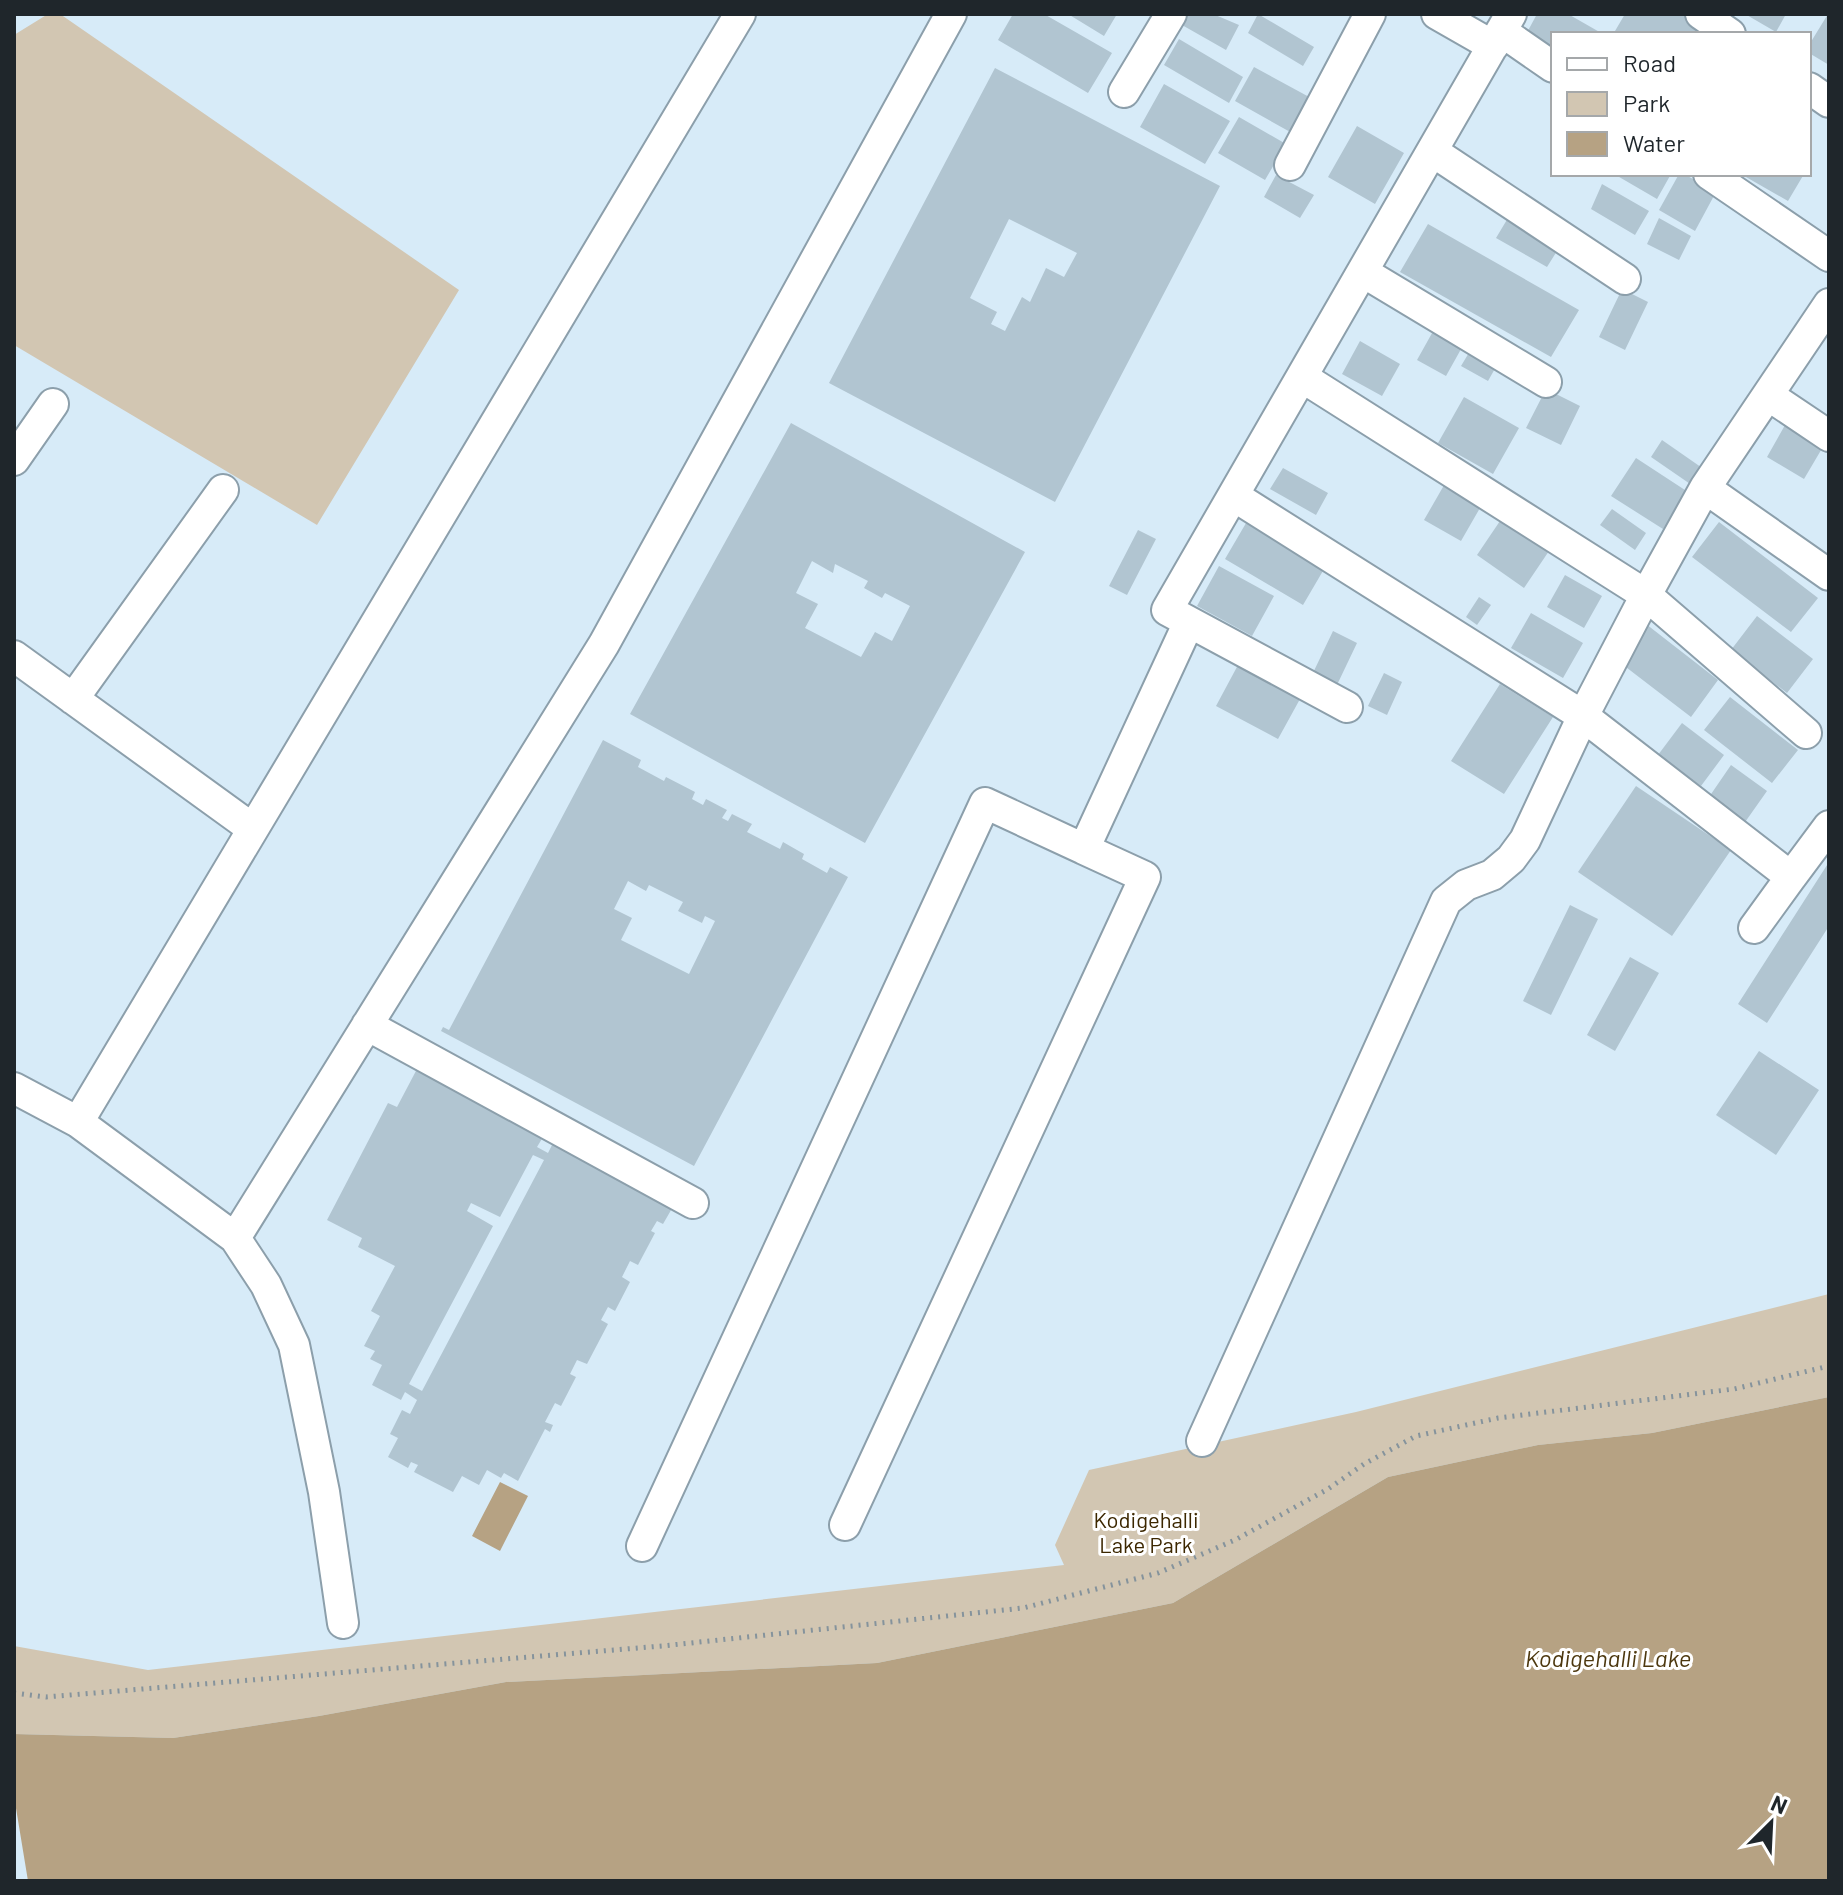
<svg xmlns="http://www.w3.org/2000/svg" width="1843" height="1895" font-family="Barlow,sans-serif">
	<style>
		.green { fill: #d2c6b2 }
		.water { fill: #b6a283 }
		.building { fill: #b1c5d1; fill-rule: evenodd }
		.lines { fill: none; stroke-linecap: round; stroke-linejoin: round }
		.street-casing { stroke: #8c9fab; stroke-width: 34 }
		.path { stroke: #85939c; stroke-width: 5; stroke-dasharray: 2 6; stroke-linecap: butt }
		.street { stroke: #fff; stroke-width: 30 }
		.labels { text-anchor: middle; stroke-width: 6; stroke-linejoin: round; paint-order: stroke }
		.park-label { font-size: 22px; fill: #3c2700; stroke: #fff }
		.water-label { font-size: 24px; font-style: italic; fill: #4d380f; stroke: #fff }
	</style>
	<rect width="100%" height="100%" fill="#d7ebf8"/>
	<!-- green -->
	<path class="green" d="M48,14H60L459,290L317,525L14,345V35Z
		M1829,1294V1397L1652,1433L1538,1445L1388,1477L1173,1603L877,1663L506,1682L319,1716L173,1738L14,1734V1646L148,1670L1064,1565L1055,1545L1089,1470L1356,1412Z"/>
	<!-- water -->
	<path class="water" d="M1829,1397V1881H28L14,1796V1734L173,1738L319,1716L506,1682L877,1663L1173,1603L1388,1477L1538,1445L1652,1433Z
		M500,1482L528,1496L500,1551L472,1536Z"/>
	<!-- building -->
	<path class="building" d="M1013,14H1044L1112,53L1088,93L998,40Z
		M1068,14H1117L1104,36Z
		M1187,14H1213L1239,25L1226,50L1182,25Z
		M1258,14L1314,47L1303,66L1248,33Z
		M1537,14H1568L1603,34H1553V55L1524,38Z
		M1625,14H1683L1705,27L1701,34H1620L1615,31Z
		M1745,14H1786L1776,32Z
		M1828,14H1829V65L1809,53V45Z
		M1179,39L1243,77L1229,103L1164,65Z
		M1254,67L1311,98L1292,133L1235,101Z
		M995,68L1220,186L1055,502L829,383ZM1009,219L1077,253L1064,277L1046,268L1030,302L1022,297L1005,331L991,324L997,312L970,298Z
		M1164,84L1230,121L1205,164L1140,127Z
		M1239,117L1286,144L1265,180L1218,153Z
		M1357,126L1404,153L1375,204L1328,177Z
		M1614,174H1671L1657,199Z
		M1679,174H1684L1716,192L1695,231L1659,210Z
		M1748,174H1804L1788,201L1746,177Z
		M1276,175L1314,195L1300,218L1264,197Z
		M1602,184L1649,211L1635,235L1591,209Z
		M1511,213L1562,243L1547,267L1496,238Z
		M1659,218L1691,236L1679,260L1647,244Z
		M1428,224L1579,310L1551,357L1400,272Z
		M1622,289L1648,302L1625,350L1599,337Z
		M1436,326L1465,342L1446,376L1417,360Z
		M1360,341L1400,364L1382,396L1342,374Z
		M1470,351L1497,365L1488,381L1461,366Z
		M1546,389L1580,406L1561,445L1526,428Z
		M1464,397L1519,428L1493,474L1438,443Z
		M1789,418L1827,440L1804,479L1767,457Z
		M791,423L1025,552L865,843L630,714ZM812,561L833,573L835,564L868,581L864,588L882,598L885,593L910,606L892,641L875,632L861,657L805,628L818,604L796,593Z
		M1662,440L1708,472L1696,488L1651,457Z
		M1636,458L1688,492L1663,529L1611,496Z
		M1283,468L1328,493L1316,515L1270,489Z
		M1447,480L1484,501L1461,541L1424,520Z
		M1612,509L1646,533L1635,550L1600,525Z
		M1249,518L1327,564L1303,605L1225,559Z
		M1502,518L1549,551L1524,588L1477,555Z
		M1719,522L1818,598L1791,632L1692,557Z
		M1138,530L1156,539L1127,595L1109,586Z
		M1219,566L1274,596L1252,636L1197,606Z
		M1565,575L1602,596L1584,628L1547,607Z
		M1479,597L1491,605L1477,625L1466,617Z
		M1531,613L1583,643L1563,678L1511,648Z
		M1757,616L1813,659L1787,693L1731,650Z
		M1646,624L1718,680L1691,717L1618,661Z
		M1333,631L1357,643L1336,687L1312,675Z
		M1238,665L1300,699L1278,739L1216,706Z
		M1384,673L1402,682L1387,715L1368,706Z
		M1500,684L1553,717L1504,794L1451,761Z
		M1730,697L1798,750L1772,783L1704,730Z
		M1682,723L1724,755L1701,786L1658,755Z
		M603,740L641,760L638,767L664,781L666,777L695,792L692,799L703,805L706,799L727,810L722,818L728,821L732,814L752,824L747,832L780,849L783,842L804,854L802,859L827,873L830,867L848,877L694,1166L441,1031L443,1027L449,1030ZM628,881L646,891L649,885L683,902L678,911L702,923L705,916L715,921L689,974L621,940L632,918L614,909Z
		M1731,765L1767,791L1743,825L1707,800Z
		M1636,786L1731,850L1672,936L1578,872Z
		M1829,862V926L1767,1023L1738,1004Z
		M1570,905L1598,919L1551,1015L1523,1001Z
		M1630,957L1659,973L1615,1051L1587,1035Z
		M1759,1051L1819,1090L1776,1155L1716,1115Z
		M417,1069L543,1137L537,1147L548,1153L553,1143L674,1205L663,1224L657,1221L651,1231L655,1233L638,1265L630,1261L622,1277L630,1282L615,1311L608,1307L601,1320L608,1324L587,1364L577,1360L570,1374L576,1377L561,1406L555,1403L545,1422L553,1425L550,1432L545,1429L518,1481L504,1473L501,1478L487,1470L479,1485L462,1476L453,1492L414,1472L418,1465L411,1462L408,1468L388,1457L398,1438L390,1434L402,1410L410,1414L417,1400L405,1392L401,1400L372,1385L382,1365L370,1359L375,1351L364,1346L380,1316L371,1311L395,1266L358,1247L362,1238L327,1220L388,1103L397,1107ZM533,1155L544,1160L422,1391L409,1384L493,1226L467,1211L471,1203L500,1217Z"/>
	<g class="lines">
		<defs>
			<path id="street" d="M1437,14L1493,46
				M1701,14L1730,34
				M1501,31L1553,67
				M1809,88L1829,102
				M1124,92L1171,14
				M1432,151L1625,279
				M1290,165L1370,14
				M1709,174L1829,256
				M1363,272L1546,382
				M1829,304L1705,488L1829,575
				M1302,377L1646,595L1806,733
				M1768,395L1829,436
				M14,460L53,404
				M1705,488L1646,595L1583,716L1791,877L1754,928
				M14,656L253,829
				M73,699L223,490
				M1347,707L1167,610L1511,14
				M1791,877L1829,826
				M367,1025L693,1203
				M14,1088L78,1122L235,1238
				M78,1122L740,14
				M1202,1441L1446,901L1466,885L1492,875L1511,859L1525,840L1583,716L1234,496
				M845,1525L1145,877L1084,849L1189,622
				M642,1546L985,803L1084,849
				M343,1623L324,1492L294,1345L266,1285L235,1238L604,644L951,14"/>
		</defs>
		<!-- street casing -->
		<use href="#street" class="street-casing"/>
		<!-- path -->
		<path class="path" d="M14,1693L46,1697L662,1646L1023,1608L1158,1573L1235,1540L1328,1489L1364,1464L1416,1436L1498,1418L1734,1389L1829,1366"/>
		<!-- street -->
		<use href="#street" class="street"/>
	</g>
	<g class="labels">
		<!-- park labels -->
		<g class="park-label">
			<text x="1146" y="1528">Kodigehalli<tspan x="1146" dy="25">Lake Park</tspan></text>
		</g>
		<!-- water labels -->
		<g class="water-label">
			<text x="1608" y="1667">Kodigehalli Lake</text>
		</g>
	</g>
	<!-- border -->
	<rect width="1843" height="1895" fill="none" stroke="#1f262b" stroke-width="32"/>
	<!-- legend -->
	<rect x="1551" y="32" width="260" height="144" fill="#ffffff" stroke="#a5a8aa" stroke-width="2"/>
	<rect x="1567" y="58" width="40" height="12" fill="#ffffff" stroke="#a5a8aa" stroke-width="2"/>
	<text x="1623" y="72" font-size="24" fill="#1f262b">Road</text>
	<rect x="1567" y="92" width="40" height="24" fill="#d2c6b2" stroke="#a5a8aa" stroke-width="2"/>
	<text x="1623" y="112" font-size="24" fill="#1f262b">Park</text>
	<rect x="1567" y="132" width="40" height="24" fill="#b6a283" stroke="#a5a8aa" stroke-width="2"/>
	<text x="1623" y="152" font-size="24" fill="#1f262b">Water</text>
	<!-- north arrow -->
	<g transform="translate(1771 1823) rotate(24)" stroke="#ffffff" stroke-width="6" paint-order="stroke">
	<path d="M0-6L14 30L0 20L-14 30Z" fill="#1f262b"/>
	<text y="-12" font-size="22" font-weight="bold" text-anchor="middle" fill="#1f262b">N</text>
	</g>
</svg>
